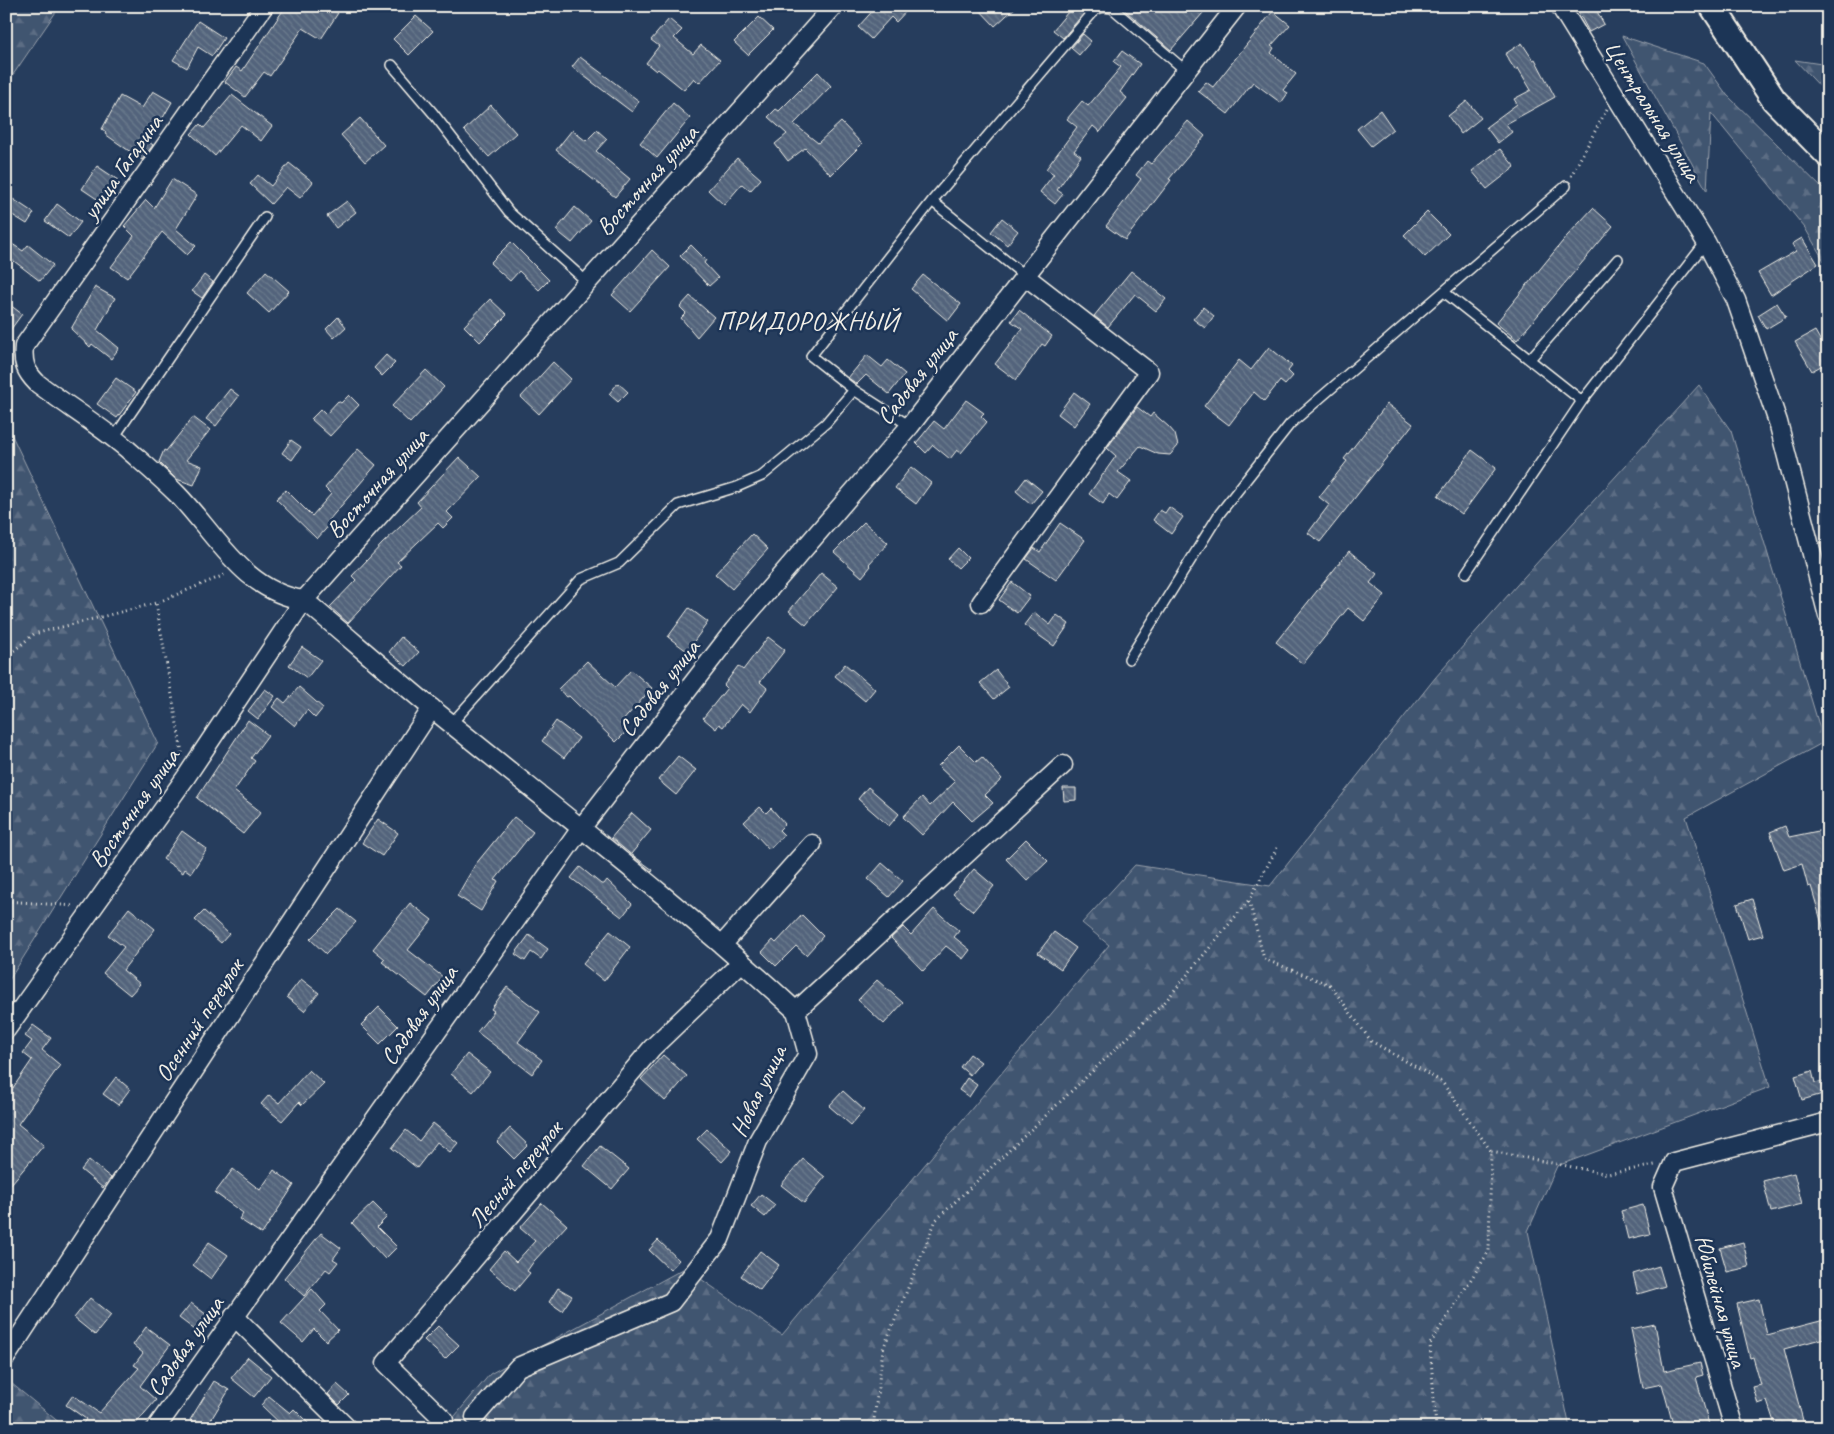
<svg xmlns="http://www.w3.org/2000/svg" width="1834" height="1434" font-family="Caveat,sans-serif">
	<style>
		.forest { fill: url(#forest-firs); stroke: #9aa2ac }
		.building { fill: url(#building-back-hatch); stroke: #f4f1e8 }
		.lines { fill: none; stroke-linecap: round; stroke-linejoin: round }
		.lane-casing { stroke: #f4f1e8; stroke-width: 12 }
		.street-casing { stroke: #f4f1e8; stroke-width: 21 }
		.secondary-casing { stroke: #f4f1e8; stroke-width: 28 }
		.path { stroke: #f4f1e8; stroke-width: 3; stroke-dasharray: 1 4; stroke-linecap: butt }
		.lane { stroke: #1d3557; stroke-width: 9 }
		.street { stroke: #1d3557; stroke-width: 18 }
		.secondary { stroke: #1d3557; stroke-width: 24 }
		.labels { text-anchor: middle; stroke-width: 5; stroke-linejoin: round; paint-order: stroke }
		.street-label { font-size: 24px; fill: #f4f1e8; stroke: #1d3557 }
		.quarter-label { font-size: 26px; letter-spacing: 1px; fill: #f4f1e8; stroke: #1d3557 }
	</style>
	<defs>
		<pattern id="forest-firs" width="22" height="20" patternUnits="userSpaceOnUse" patternTransform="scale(1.25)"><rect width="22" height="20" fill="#40546f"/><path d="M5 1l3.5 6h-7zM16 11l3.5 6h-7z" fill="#5c6d84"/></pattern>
		<pattern id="building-back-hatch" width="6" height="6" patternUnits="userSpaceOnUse" patternTransform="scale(1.25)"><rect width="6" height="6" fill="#52647b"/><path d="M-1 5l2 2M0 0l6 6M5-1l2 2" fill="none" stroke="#6c7b8e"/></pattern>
	</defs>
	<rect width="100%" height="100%" fill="#263d5d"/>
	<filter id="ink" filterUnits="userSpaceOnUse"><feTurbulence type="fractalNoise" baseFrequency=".02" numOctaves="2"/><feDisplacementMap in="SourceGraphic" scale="10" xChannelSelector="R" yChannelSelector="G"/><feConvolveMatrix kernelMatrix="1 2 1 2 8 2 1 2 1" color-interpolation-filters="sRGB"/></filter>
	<g filter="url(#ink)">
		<!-- forest -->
		<path class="forest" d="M6,6H60L6,85Z
			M1622,36L1704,63L1727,95L1828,194V268L1805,228L1711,113L1707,191Z
			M1795,60L1828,65V95Z
			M1699,385L1731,431L1824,742L1686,817L1770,1087L1557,1166L1528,1231L1570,1428H445L490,1374L685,1268L782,1335L1109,945L1082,923L1135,865L1270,886L1435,678L1524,577Z
			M6,423L158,743L6,985Z
			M6,1379L66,1428H6Z"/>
		<!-- building -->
		<path class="building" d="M286,6H328L338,13L321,39L303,28L270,76L264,72L245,97L225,82L236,67L242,71Z
			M877,6H911L896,22L891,17L871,39L858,27Z
			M976,6H1017L995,26Z
			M1073,6H1090L1063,38L1053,30Z
			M1120,6H1209L1171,50Z
			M1575,6H1594L1604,24L1589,32Z
			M1273,11L1290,25L1271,46L1274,48L1271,53L1296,74L1283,90L1288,93L1281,103L1253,82L1228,114L1198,91L1206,82L1213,87Z
			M416,16L433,31L409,55L393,39Z
			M759,17L773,30L748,55L734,42Z
			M669,19L682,30L674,38L693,54L701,45L720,60L699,83L694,78L684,90L658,69L656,71L646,63L659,46L651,40Z
			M198,21L224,38L212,56L198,47L187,68L173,60Z
			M1083,34L1091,41L1079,55L1071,48Z
			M1522,43L1533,60L1535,59L1555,97L1506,124L1512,132L1498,143L1486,127L1517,104L1514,99L1531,90L1518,68L1515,70L1505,54Z
			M1122,51L1140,64L1120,92L1127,98L1100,132L1093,126L1074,151L1081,156L1057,190L1063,194L1055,204L1040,192L1054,174L1046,169L1077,127L1067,119L1082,101L1088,106L1121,67L1114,62Z
			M580,57L639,101L632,112L572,67Z
			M818,72L831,86L794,124L818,143L841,122L862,144L831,175L805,148L788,161L775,144L787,134L768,117L776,109L779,111Z
			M153,91L172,102L149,142L153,145L142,160L105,134L106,132L102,129L120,96L142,108Z
			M232,95L272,126L261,141L241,125L215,156L191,134L200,124L204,128Z
			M1467,101L1481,118L1461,134L1448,116Z
			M673,103L690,118L657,158L640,143Z
			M491,105L516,133L489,157L464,130Z
			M1380,110L1393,129L1371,146L1357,129Z
			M360,118L384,145L365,162L341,135Z
			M1188,121L1205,136L1169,179L1171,180L1125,240L1106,226L1141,179L1136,175L1147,161L1151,164Z
			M572,130L586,141L597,130L607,139L596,151L630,179L615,197L556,150Z
			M1500,149L1515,167L1487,189L1472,171Z
			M737,158L761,179L750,191L742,184L724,205L708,190Z
			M289,163L313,182L300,198L286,187L271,204L250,184L258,175L271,186Z
			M97,166L118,180L103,203L82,189Z
			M172,179L197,195L176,229L196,246L187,255L162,232L127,278L111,267L134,236L124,226L146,200L154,208Z
			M13,199L34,213L27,224L6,211Z
			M347,201L356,212L336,228L327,216Z
			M57,204L81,222L69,238L45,221Z
			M575,207L591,221L572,243L556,230Z
			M1593,208L1613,226L1517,340L1496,323L1567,236Z
			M1427,212L1449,234L1425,257L1404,235Z
			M1002,218L1018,231L1007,245L991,232Z
			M1802,238L1818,264L1771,295L1758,273L1796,251L1792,244Z
			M6,240L23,251L28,245L53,265L40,281L6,255Z
			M511,242L549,280L539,290L519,271L510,281L490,263Z
			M691,245L706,260L704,263L718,278L709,286L680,256Z
			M652,250L670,267L630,311L612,295Z
			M266,271L289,291L269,313L247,293Z
			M1131,271L1166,299L1156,311L1135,294L1108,327L1094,316Z
			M204,275L213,282L202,298L192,291Z
			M923,275L961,304L948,321L911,289Z
			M95,287L115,298L97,330L119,348L111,359L92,344L90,347L71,329Z
			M690,296L714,317L697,337L681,318L686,313L680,307Z
			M490,299L507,315L480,342L464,326Z
			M6,302L22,314L6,336Z
			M1777,303L1786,317L1766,329L1758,315Z
			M1203,307L1214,316L1205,328L1193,319Z
			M1019,310L1052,336L1045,346L1042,344L1016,380L995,364L1022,329L1011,321Z
			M338,317L346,327L334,338L326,329Z
			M1815,331L1828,354V362L1812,371L1795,342Z
			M1269,347L1292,366L1288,371L1293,376L1285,385L1280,381L1264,401L1254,392L1229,425L1204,406L1239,360L1251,370Z
			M386,355L395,363L382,376L374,368Z
			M867,355L882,367L888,360L905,374L889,394L866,375L857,384L848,378Z
			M553,362L571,379L539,414L521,397Z
			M426,370L444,387L410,423L392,406Z
			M116,378L136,392L117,418L97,404Z
			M618,383L628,392L618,402L609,394Z
			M230,389L239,396L216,426L206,419Z
			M1074,392L1090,404L1074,426L1058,414Z
			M349,395L359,405L330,436L311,419L321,409L326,414L338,401L341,403Z
			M966,400L984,413L981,416L987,422L961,453L957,450L950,459L933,445L926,453L916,443L922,436L934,421L944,429Z
			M1387,404L1413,424L1320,542L1308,533L1329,505L1319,497L1347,461L1344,459Z
			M1137,407L1150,417L1153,413L1169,427L1175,434L1178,446L1170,455L1158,454L1140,446L1118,472L1131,481L1117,500L1109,494L1103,504L1089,494L1116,456L1107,448Z
			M193,417L210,430L186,460L202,466L194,485L176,479L159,462L164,450L166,451Z
			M291,440L301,447L292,460L282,453Z
			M358,449L376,465L329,520L332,522L317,539L276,499L286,490L312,516L331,494L325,488Z
			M1472,450L1496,468L1462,514L1438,496Z
			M459,457L481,477L447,512L453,518L443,528L438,523L397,562L401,565L348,623L330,607L356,580L352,576L382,544L421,507L417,502Z
			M911,467L931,483L916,504L895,488Z
			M1026,478L1042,491L1031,504L1016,491Z
			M1169,507L1183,517L1171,534L1153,520L1160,510L1165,513Z
			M864,522L888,543L869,564L871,566L862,577L834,552Z
			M1060,523L1085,540L1056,580L1026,559L1034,548L1040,552Z
			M752,534L768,549L732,589L715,574Z
			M958,548L968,558L958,568L948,559Z
			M1349,551L1377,574L1370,583L1385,595L1364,621L1348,608L1303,664L1276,642Z
			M821,573L838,587L806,625L789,611Z
			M1012,582L1030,596L1017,613L999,600Z
			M689,608L708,622L687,651L668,637Z
			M1034,612L1050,625L1057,615L1069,624L1054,646L1024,625Z
			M401,637L419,652L406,666L389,652Z
			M768,637L785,650L760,682L767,688L750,712L741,704L723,727L719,724L716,729L703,718L727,688L724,685L738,666L743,670Z
			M302,647L321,660L307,678L289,665Z
			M587,661L615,687L631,670L652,688L620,724L627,731L616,742L569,696L567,697L558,689Z
			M845,664L875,689L865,701L835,676Z
			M996,670L1009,687L994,699L980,683Z
			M299,687L323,708L315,718L307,710L295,726L272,707L279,698L285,703Z
			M265,689L275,696L258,719L248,711Z
			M248,720L268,735L251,758L255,761L234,791L261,812L243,834L197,798Z
			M556,721L579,738L564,758L542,741Z
			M959,745L976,762L982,757L1002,779L985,795L993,803L972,821L953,802L922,835L903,817L922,797L930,806L955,782L938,766Z
			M678,756L696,770L676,795L658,780Z
			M868,787L899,814L889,826L858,799Z
			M1063,788H1076V800L1064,801Z
			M760,807L766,813L771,808L785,824L779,830L784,835L769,849L744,822Z
			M632,813L651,830L631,854L653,870L652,872L611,838Z
			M514,817L533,832L495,880L498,881L481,911L457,896L475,865Z
			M378,819L398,833L382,856L362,843Z
			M1785,826L1789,837L1828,829V931H1824L1811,886L1808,887L1802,864L1784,870L1770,832Z
			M182,831L207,849L191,873L185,869L183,873L163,859Z
			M1026,839L1048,861L1027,881L1006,859Z
			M882,863L903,881L889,897L868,879Z
			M580,867L601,884H604L607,880L632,904L622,917L571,878Z
			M974,869L994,886L973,911L953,894Z
			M1752,899L1763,935L1748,939L1737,904Z
			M410,903L432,920L408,950L443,977L427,997L382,962L385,959L373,949Z
			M129,908L155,929L123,970L140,984L130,995L103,973L124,947L108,935Z
			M340,909L356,922L326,954L310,939Z
			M934,909L959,931L954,937L970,950L963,959L946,946L923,971L891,938L903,927L911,935Z
			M204,911L229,934L221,943L195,920Z
			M802,915L823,936L806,955L796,946L776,966L762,952L773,940L776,943Z
			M610,931L630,947L604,981L583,964Z
			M1054,932L1076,948L1061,969L1038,953Z
			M529,935L548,949L541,959L531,952L525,961L515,954Z
			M301,979L319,993L304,1011L287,997Z
			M877,980L903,1003L884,1024L858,1000Z
			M507,987L540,1012L518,1042L542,1060L532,1074L477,1032L494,1011L491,1009Z
			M379,1007L398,1026L380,1044L361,1025Z
			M33,1025L51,1038L42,1050L60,1065L18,1124L44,1145L6,1190V1098L32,1060L23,1053L32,1041L25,1036Z
			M467,1054L490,1072L473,1092L451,1074Z
			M970,1054L981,1062L970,1075L960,1067Z
			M663,1055L687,1076L665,1101L641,1079Z
			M309,1070L324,1084L302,1105L299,1102L282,1121L261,1104L269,1095L279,1103Z
			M1812,1071L1815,1083L1823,1081L1826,1093L1802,1100L1795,1076Z
			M116,1077L130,1089L118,1105L103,1094Z
			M967,1078L977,1085L969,1097L959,1090Z
			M843,1091L864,1110L851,1125L829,1106Z
			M433,1123L458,1143L450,1152L437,1142L417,1168L392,1148L406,1130L419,1141Z
			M510,1128L528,1145L514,1159L497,1142Z
			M707,1129L732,1151L722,1162L697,1139Z
			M600,1146L629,1169L612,1189L584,1166Z
			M803,1159L825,1177L804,1203L781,1185Z
			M89,1160L111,1178L103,1188L81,1170Z
			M233,1169L260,1190L274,1170L294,1185L262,1234L239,1219L243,1213L215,1193Z
			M1794,1173L1802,1204L1771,1212L1763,1181Z
			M761,1194L775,1205L765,1217L751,1206Z
			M373,1203L387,1217L377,1227L397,1247L385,1259L352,1223Z
			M542,1203L567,1225L534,1261L527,1271L530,1273L515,1291L489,1269L504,1251L516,1262L535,1241L520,1228Z
			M1643,1205L1650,1234L1628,1239L1621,1211Z
			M321,1233L341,1248L333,1259L338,1262L330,1272L326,1269L304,1296L284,1278Z
			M658,1240L679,1260L670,1270L649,1250Z
			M209,1242L228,1255L211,1279L193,1265Z
			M1743,1242L1749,1267L1727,1272L1720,1248Z
			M760,1251L779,1265L760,1290L741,1276Z
			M1659,1266L1665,1286L1638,1294L1633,1274Z
			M558,1288L572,1296L562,1311L549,1302Z
			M312,1289L326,1305L320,1311L338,1330L326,1341L314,1329L303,1342L281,1323Z
			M90,1298L111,1315L95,1335L74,1318Z
			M1759,1299L1767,1335L1828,1319V1337L1784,1349L1805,1428H1776L1767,1401L1758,1404L1753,1387L1761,1385L1753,1357L1750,1358L1737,1304Z
			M191,1303L211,1318L199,1333L179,1318Z
			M1655,1324L1664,1371L1700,1363L1703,1375L1696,1377L1710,1428H1674L1662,1384L1643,1388L1631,1329Z
			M438,1326L459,1345L445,1359L424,1340Z
			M146,1327L170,1345L140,1386L156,1400L132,1428H80L86,1419L66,1405L73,1395L99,1413L139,1368L134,1365L143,1353L133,1345Z
			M248,1357L271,1376L254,1397L231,1378Z
			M214,1381L229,1390L206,1428H202L190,1420Z
			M337,1384L349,1395L339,1405L328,1394Z
			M269,1396L290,1413L294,1409L313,1428H285L261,1405Z"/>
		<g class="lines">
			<defs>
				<path id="lane" d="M392,65L433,113L509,212L587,282
					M932,201L1025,276
					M1444,292L1582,401
					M1530,359L1618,259
					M910,426L854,390L811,356L932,201L1095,10L1103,7L1112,8L1186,71
					M113,439L265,217
					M1466,573L1582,401L1706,242
					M1129,659L1220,513L1290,424L1566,186
					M451,724L581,579L619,563L678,505L737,487L762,476L826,423L854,390"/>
				<path id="street" d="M264,6L24,346C22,363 26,372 37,383C66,405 99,425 126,448C143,463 161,478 177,494C216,534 244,592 304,600C347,636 390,674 434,710C556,809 680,904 796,1011
					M1560,6L1706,242L1736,300L1778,422L1828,616
					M981,603L1149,372L1025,276
					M722,945L812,844
					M6,1030L186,777L304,600L834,6
					M234,1316L347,1428
					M6,1357L432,708
					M475,1417L518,1367L671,1302L720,1239L758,1141L808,1054L796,1011L1063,765
					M444,1420L386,1363L652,1048L742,962
					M156,1428L582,827L734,630L910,426L1025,276L1237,6
					M1734,1428L1663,1187L1674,1162L1828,1122"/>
				<path id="secondary" d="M1712,6L1774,100L1828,155"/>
			</defs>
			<!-- lane casing -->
			<use href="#lane" class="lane-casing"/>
			<!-- street casing -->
			<use href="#street" class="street-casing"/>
			<!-- secondary casing -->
			<use href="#secondary" class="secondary-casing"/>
			<!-- path -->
			<path class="path" d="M1571,176L1607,109
				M6,657L34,634L156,603
				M182,753L156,603L227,574
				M1277,848L1249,900L1264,959L1330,985L1371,1041L1442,1082L1491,1151
				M6,901L75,906
				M490,1422L507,1428
				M873,1428L883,1349L936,1220L1164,1003L1249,900
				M1436,1428L1430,1344L1489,1251L1491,1151L1608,1174L1655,1165"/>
			<!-- lane -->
			<use href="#lane" class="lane"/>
			<!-- street -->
			<use href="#street" class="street"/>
			<!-- secondary -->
			<use href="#secondary" class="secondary"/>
		</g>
	</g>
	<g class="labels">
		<!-- street labels -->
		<g class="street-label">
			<text transform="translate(1653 111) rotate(58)" y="8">Центральная улица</text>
			<text transform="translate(122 167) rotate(-55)" y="8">улица Гагарина</text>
			<text transform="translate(647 180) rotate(-48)" y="8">Восточная улица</text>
			<text transform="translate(917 376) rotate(-52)" y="8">Садовая улица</text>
			<text transform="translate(377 483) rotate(-48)" y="8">Восточная улица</text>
			<text transform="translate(659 688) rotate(-52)" y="8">Садовая улица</text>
			<text transform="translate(134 808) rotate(-55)" y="8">Восточная улица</text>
			<text transform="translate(419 1015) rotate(-55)" y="8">Садовая улица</text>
			<text transform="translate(199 1020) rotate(-57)" y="8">Осенний переулок</text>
			<text transform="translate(758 1091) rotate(-64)" y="8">Новая улица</text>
			<text transform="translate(515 1174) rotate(-50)" y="8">Лесной переулок</text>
			<text transform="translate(1721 1301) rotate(74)" y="8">Юбилейная улица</text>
			<text transform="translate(185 1346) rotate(-55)" y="8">Садовая улица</text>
		</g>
		<!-- quarter labels -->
		<g class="quarter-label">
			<text x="808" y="330">ПРИДОРОЖНЫЙ</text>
		</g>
	</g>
	<!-- margin -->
	<rect width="1834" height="1434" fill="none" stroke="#1d3557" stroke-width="25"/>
	<rect x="12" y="12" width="1809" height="1409" fill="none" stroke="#f4f1e8" stroke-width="2" filter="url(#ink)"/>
</svg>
